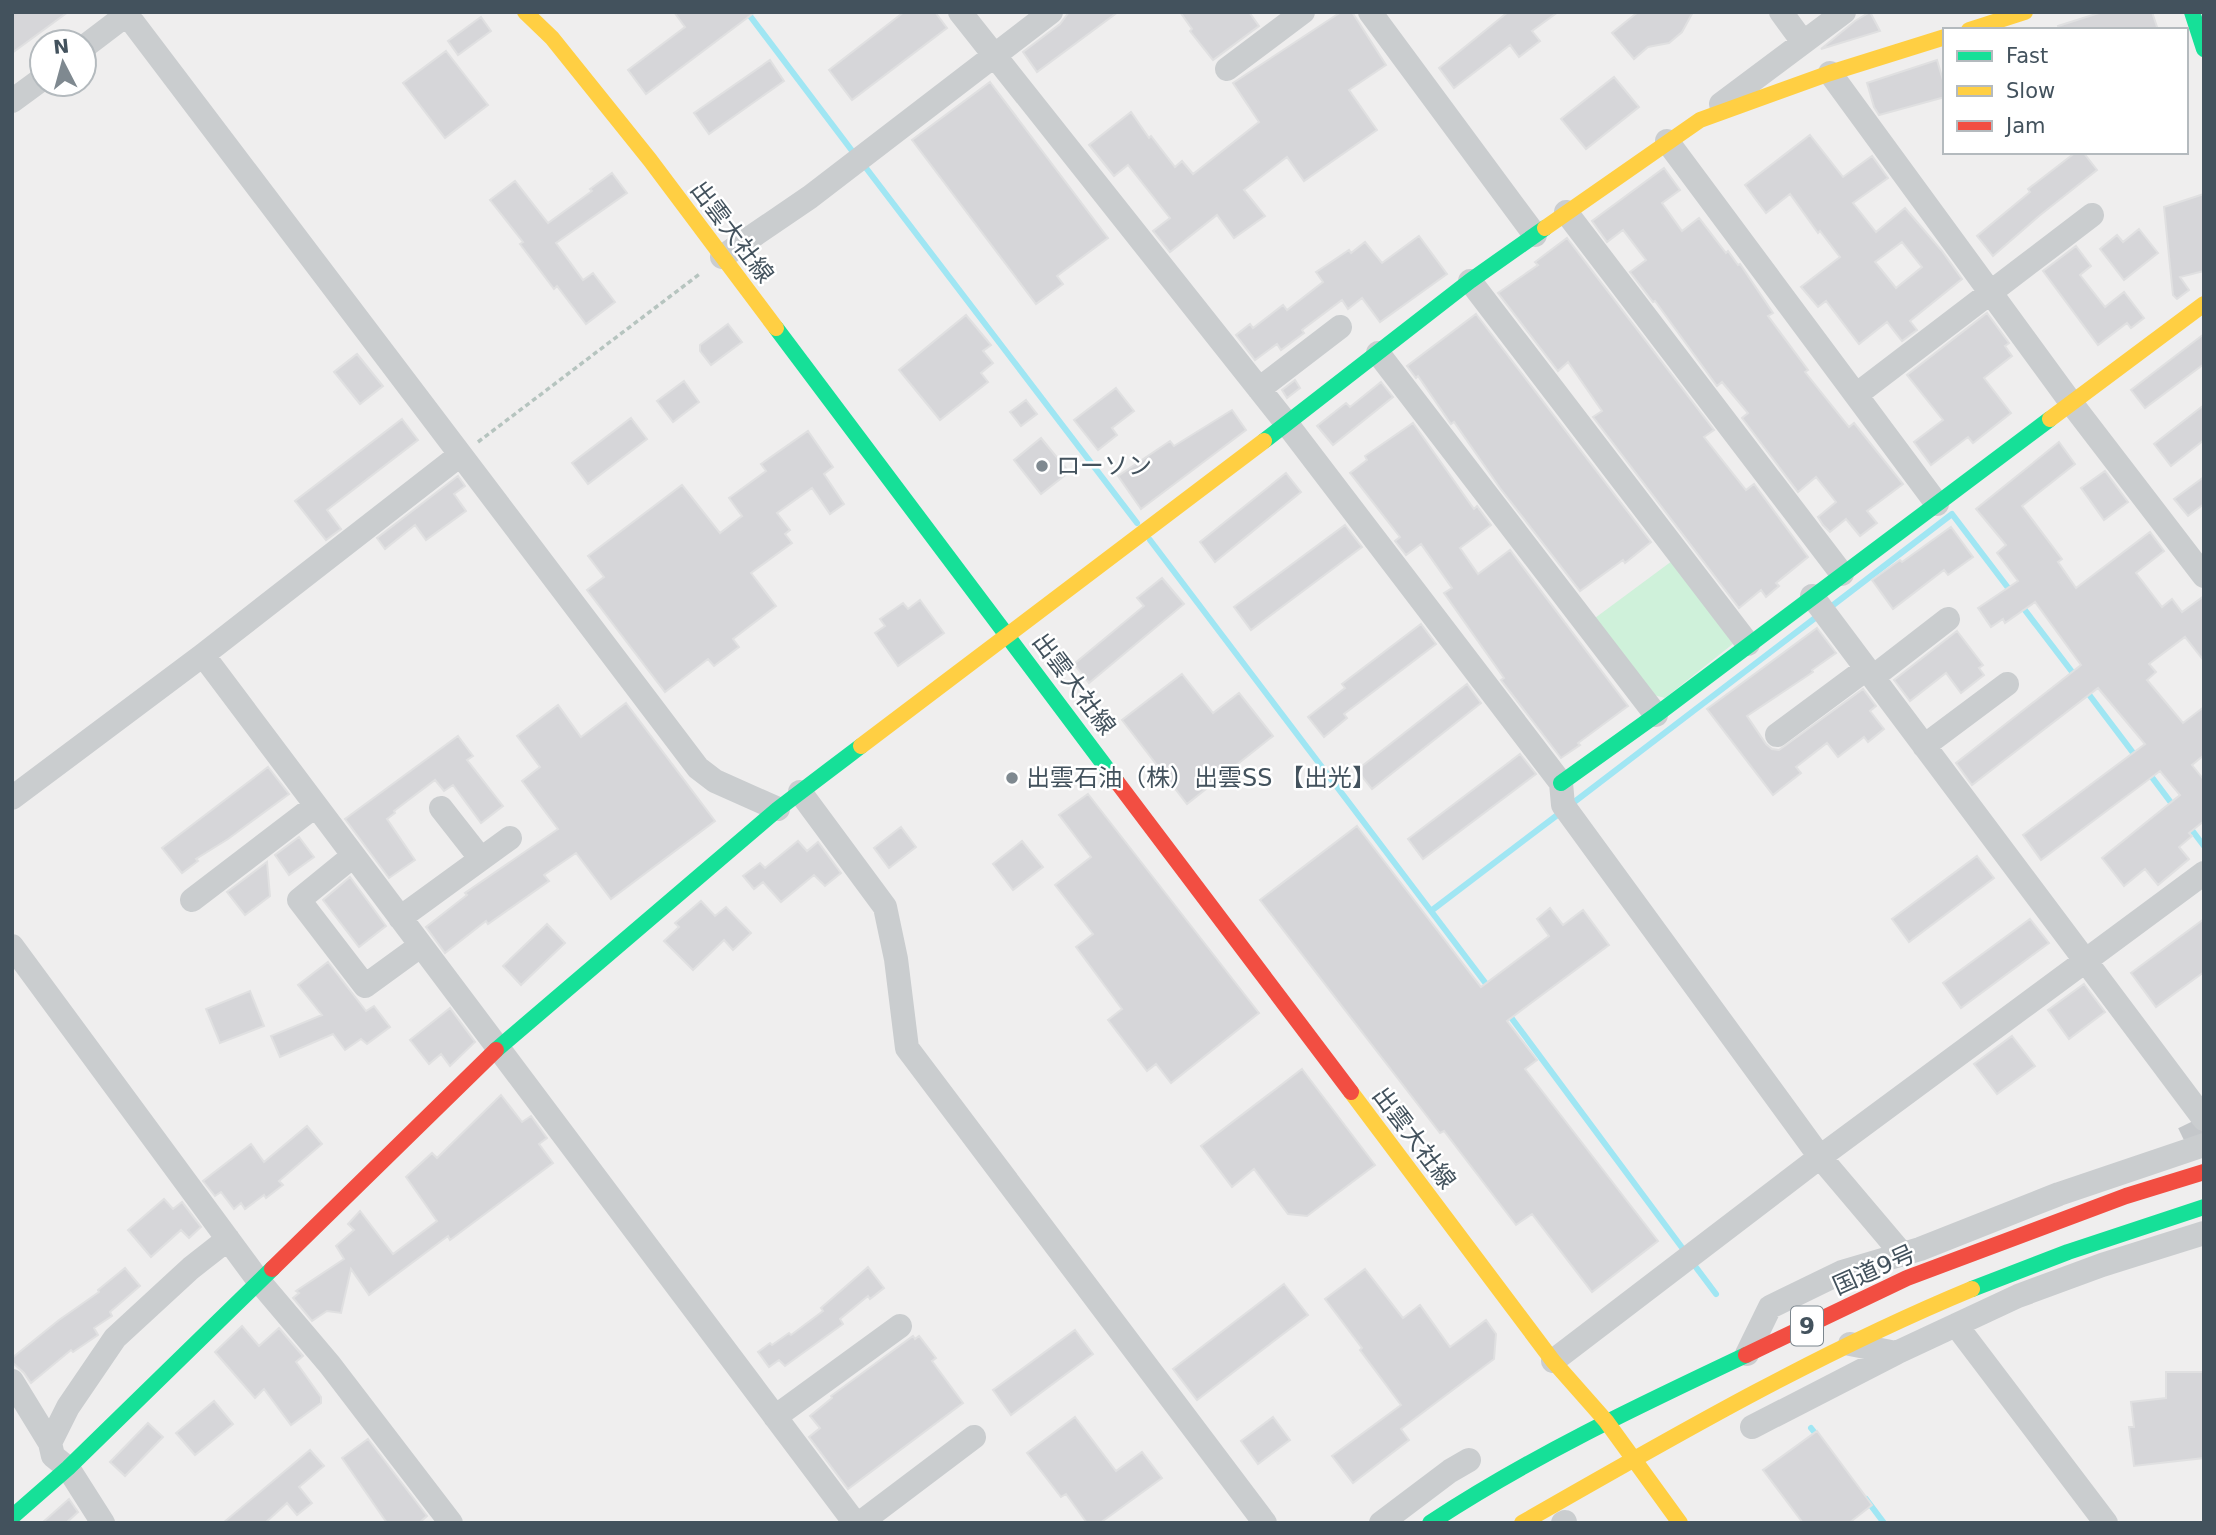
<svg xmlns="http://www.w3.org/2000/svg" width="2216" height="1535" font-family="'DejaVu Sans','Noto Sans JP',sans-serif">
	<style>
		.green { fill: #cff1da }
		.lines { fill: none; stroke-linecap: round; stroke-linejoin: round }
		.stream { stroke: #a0e6f3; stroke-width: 6 }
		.building { fill: #d6d6d9; stroke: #e0e0e1; stroke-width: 2; fill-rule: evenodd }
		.street-tunnel { stroke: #c4c7ca; stroke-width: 24; stroke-dasharray: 24 12; stroke-linecap: butt }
		.path { stroke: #b6c4bf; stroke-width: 3.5; stroke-dasharray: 5 3.5; stroke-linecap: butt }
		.street { stroke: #cacdcf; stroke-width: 24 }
		.fast { stroke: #16e098; stroke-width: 16 }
		.slow { stroke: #ffcf43; stroke-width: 16 }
		.jam { stroke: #f24e42; stroke-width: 16 }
		.poi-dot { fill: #7f8990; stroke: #fff; stroke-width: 2.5 }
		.labels { text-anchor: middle; stroke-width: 5; stroke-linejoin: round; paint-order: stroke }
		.shield { fill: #fff; stroke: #7b868e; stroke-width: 2 }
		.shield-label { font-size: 23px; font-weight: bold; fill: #43525d }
		.street-label { font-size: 24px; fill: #43525d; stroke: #fff }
		.poi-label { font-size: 24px; fill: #43525d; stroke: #fff; text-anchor: start }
	</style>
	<rect width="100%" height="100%" fill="#efeeee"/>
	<!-- green -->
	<path class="green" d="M1672,561L1734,643L1665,698L1650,694L1595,618Z"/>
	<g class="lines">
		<!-- stream -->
		<path class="stream" d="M747,12L856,156
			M863,164L1137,523
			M1150,540L1490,989
			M2021,605L2076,677
			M1828,609L1952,514L2012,593
			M2084,688L2137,758
			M2148,772L2175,808
			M1569,806L1819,615
			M2188,825L2204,846
			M1431,911L1560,813
			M1507,1012L1686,1253
			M1692,1262L1716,1294
			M1811,1428L1819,1438
			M1866,1499L1884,1523"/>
	</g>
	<!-- building -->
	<path class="building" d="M12,12H68L12,53Z
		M674,12H755L646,94L628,70L685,27Z
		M904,12H935L947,28L852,100L829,70Z
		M1069,12H1118L1037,72L1023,52L1060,24Z
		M1180,12H1249L1259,26L1213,60L1190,31L1192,29Z
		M1341,12H1352L1386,65L1349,90L1377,130L1304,181L1287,157L1244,190L1265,216L1234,238L1217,215L1170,252L1153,231L1170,218L1128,165L1114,176L1089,145L1131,112L1149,138L1151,136L1175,167L1182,161L1193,174L1259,122L1233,83Z
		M1508,12H1558L1532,31L1540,41L1519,57L1510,45L1454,88L1439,68Z
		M1638,12H1693L1682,32L1669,43L1648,47L1634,59L1612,33Z
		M1870,12L1880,31L1821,49L1855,21Z
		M2102,12H2152L2158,30H2059L2058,26Z
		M481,17L491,31L458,55L448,41Z
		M446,51L488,105L445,138L403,83Z
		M770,60L784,81L709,134L694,113Z
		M1937,60L1945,87V97L1879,115L1874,107L1867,83Z
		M1614,77L1639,107L1586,149L1561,119Z
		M990,82L1108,238L1057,276L1063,284L1036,304L912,140Z
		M1810,135L1843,177L1872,156L1888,178L1853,203L1876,232L1905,208L1942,251L1962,279L1910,321L1917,330L1902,341L1887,322L1859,344L1826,301L1818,307L1801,287L1840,257L1820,231L1818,233L1790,194L1766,213L1745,185ZM1902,242L1922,267L1896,288L1875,262Z
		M2076,152H2083L2097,170L2039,216L1993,256L1977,236L2030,192L2028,189Z
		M1664,168L1680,190L1662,203L1682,231L1699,218L1726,253L1728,251L1738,265L1740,264L1773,313L1768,316L1808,370L1805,372L1849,427L1854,423L1903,484L1867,511L1877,523L1860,536L1846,519L1830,532L1823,525L1818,517L1836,502L1816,477L1798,492L1742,418L1748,413L1722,382L1717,386L1655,301L1653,302L1630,272L1646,260L1623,230L1607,242L1592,221Z
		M612,173L627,193L556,243L583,280L593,273L615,302L586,324L557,286L554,289L520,244L523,242L490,200L515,181L548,223L592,191L590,189Z
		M2204,194V271L2180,277L2189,290L2177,299L2173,295L2164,207Z
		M2139,229L2158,253L2124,280L2100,249L2117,235L2123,242Z
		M1419,236L1447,274L1380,322L1362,298L1348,309L1342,300L1302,330L1304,333L1281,350L1277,344L1255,360L1236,335L1250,324L1253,328L1283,305L1287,310L1323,282L1316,272L1349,250L1351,253L1365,242L1382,263Z
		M1567,238L1714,430L1704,437L1746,490L1754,484L1808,557L1776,583L1779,586L1766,597L1761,590L1739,608L1593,417L1602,411L1568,362L1558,371L1498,293L1538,265L1535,262Z
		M2076,246L2091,266L2080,275L2105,307L2124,292L2144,318L2131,328L2127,323L2098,345L2043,271Z
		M1987,313L2009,343L2005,346L2012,356L1984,378L2011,413L1973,443L1968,437L1931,465L1914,442L1943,420L1907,375Z
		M1476,314L1651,542L1625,563L1623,560L1580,591L1500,488L1454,422L1451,424L1418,376L1416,378L1407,366Z
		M966,315L991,345L983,351L993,363L981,373L988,382L940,420L899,370Z
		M728,324L742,342L711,365L700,351V345Z
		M2204,334V364L2145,408L2131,390Z
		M357,354L383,386L360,404L334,372Z
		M1295,380L1300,388L1287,398L1282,390Z
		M684,381L699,402L673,422L657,401Z
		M1381,382L1393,397L1333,445L1317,426L1346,403L1350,407Z
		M1116,388L1134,411L1112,428L1117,435L1098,450L1074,420Z
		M1026,400L1037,414L1021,426L1010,412Z
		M2204,405V440L2171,466L2154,444Z
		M1232,410L1246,430L1141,509L1118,476L1170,441L1174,446Z
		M631,418L647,439L588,484L572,463Z
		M402,419L418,440L327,510L341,529L326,540L295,501Z
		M1413,423L1474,509L1477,506L1491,525L1460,548L1478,574L1510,550L1628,706L1578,743L1580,745L1561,758L1501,680L1504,678L1444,593L1452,588L1421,544L1406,555L1395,541L1400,537L1350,473L1367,460L1365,456Z
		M808,431L833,467L824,474L844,504L830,514L812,488L777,513L790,530L785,534L792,543L751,573L776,606L733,639L739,647L714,666L708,659L665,692L587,590L604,577L588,556L682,485L720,533L742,516L729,498L766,471L761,464Z
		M1041,438L1069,472L1041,494L1014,460Z
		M2059,442L2075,464L2022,506L2062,559L2058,562L2076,588L2150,532L2164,551L2136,573L2162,607L2172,599L2182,612L2204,596V661L2185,637L2149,664L2156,672L2147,680L2183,723L2204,707V755L2192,765L2204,780V821L2189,833L2192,836L2179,847L2189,859L2158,885L2145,869L2124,886L2102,858L2180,795L2160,771L2041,860L2023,835L2145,744L2098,688L1972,785L1956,763L2081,665L2035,602L2005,623L2003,619L1991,627L1978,608L2018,581L1997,553L2006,545L1976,509Z
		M2105,471L2128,502L2104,520L2081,488Z
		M1286,473L1301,492L1215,562L1200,542Z
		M458,476L465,486L454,494L466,511L426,540L415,525L385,549L377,538Z
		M2204,477V504L2188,516L2174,499Z
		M1345,525L1362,547L1251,630L1234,607Z
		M1951,527L1973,557L1948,575L1944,570L1893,609L1872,580L1900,560L1902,562Z
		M1162,578L1184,604L1089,683L1074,664L1144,606L1137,598Z
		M920,600L944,633L898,666L875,633L885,626L880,619L903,603L908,609Z
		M1421,624L1436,644L1344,714L1347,718L1324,737L1308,717L1345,688L1342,684Z
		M1817,628L1836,653L1812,670L1813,672L1747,716L1766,744L1772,749L1779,750L1863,689L1876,706L1870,711L1884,729L1868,742L1864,737L1838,757L1827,743L1796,767L1801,773L1773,795L1707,709Z
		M1957,631L1983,665L1979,668L1984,675L1961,693L1946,673L1910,701L1894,680Z
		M1182,674L1213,713L1239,693L1273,736L1187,804L1122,720Z
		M1467,684L1481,703L1372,789L1357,770Z
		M626,703L715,821L611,899L576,853L544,875L549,881L488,924L486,921L445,953L426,927L467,895L465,893L558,829L522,781L540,767L517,736L558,705L581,737Z
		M458,736L473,756L467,760L503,806L481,823L453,785L444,791L435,780L394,811L395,813L387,819L415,860L389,878L345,819Z
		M1520,754L1536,774L1423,859L1408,839Z
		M268,767L289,794L228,839L196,859L198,861L182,873L162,848Z
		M1088,794L1259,1013L1171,1083L1156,1064L1147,1071L1108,1020L1122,1009L1076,947L1093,934L1055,885L1091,857L1059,815Z
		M1357,826L1481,987L1549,936L1537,919L1550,908L1563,925L1583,910L1609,945L1507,1021L1537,1060L1525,1069L1658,1241L1592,1292L1532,1214L1516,1225L1444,1131L1440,1133L1260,900Z
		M901,827L916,847L889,868L874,848Z
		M299,837L314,857L289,875L275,855Z
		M798,841L807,851L818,842L841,873L825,886L814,875L781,902L763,882L754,889L743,876L760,863L765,868Z
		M1022,841L1043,867L1013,890L993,864Z
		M1977,856L1994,878L1909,942L1892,919Z
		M267,862L270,896L245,915L227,892Z
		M350,877L386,926L359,947L323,900Z
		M701,901L715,916L726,907L751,933L733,950L724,940L693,970L664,941L679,927L675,923Z
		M2030,919L2049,943L1961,1008L1943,983Z
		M2204,919V972L2156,1007L2131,973Z
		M547,924L565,943L521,985L503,966Z
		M328,962L366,1011L374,1006L390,1027L367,1044L361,1039L345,1050L333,1034L280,1057L271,1036L322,1015L298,985Z
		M2084,984L2105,1012L2069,1039L2048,1010Z
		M250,991L264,1026L220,1043L206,1009Z
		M450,1008L475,1042L450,1066L441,1054L429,1064L410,1040Z
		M2012,1036L2035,1066L1997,1094L1974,1064Z
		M1302,1069L1375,1165L1307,1216L1288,1214L1254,1169L1232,1187L1201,1146Z
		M501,1095L522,1122L531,1116L547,1138L539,1144L553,1163L450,1240L448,1236L369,1295L351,1269L341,1313L327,1311L312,1321L293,1298L299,1293L296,1291L344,1259L336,1246L354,1230L348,1224L360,1211L393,1254L437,1221L406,1177L432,1153L437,1158Z
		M307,1126L322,1144L279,1181L283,1185L266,1198L264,1195L245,1209L241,1203L234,1209L221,1192L215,1196L203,1181L251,1144L264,1162Z
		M164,1199L173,1209L182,1202L201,1227L189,1238L181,1230L151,1257L128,1230Z
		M868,1267L884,1288L870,1299L868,1296L840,1319L843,1324L785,1366L779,1360L769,1367L758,1352L770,1343L772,1345L789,1333L791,1335L823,1311L821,1308Z
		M125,1268L140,1286L110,1312L112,1316L94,1328L98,1335L73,1352L71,1350L31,1383L24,1373L12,1362V1358L59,1320L99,1292L98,1290Z
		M1365,1269L1403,1318L1420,1305L1450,1347L1486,1320L1496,1334L1494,1359L1401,1429L1409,1440L1353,1483L1332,1456L1401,1405L1360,1350L1362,1348L1325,1299Z
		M1284,1284L1308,1315L1197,1400L1173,1369Z
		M242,1326L259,1346L279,1328L303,1356L296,1362L321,1397V1403L291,1425L264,1389L255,1398L215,1352Z
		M1075,1330L1093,1354L1011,1415L993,1390Z
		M913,1336L915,1339L919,1336L936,1358L932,1361L963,1403L848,1489L809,1437L820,1428L810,1416L832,1398L831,1396Z
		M2166,1372H2204V1458L2134,1466L2129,1427H2134L2131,1402L2166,1398Z
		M214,1401L233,1424L195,1455L176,1433Z
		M1075,1417L1116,1471L1142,1452L1162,1478L1100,1523H1087L1066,1494L1061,1497L1027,1453Z
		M1273,1417L1290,1440L1258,1464L1241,1441Z
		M148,1423L163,1437L125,1476L110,1462Z
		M1817,1431L1872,1505L1849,1523H1803L1763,1470Z
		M368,1439L427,1516L419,1523H387L342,1458Z
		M310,1450L324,1466L299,1487L312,1503L297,1515L287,1503L265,1523H223Z
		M69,1499L78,1512L66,1523H42Z"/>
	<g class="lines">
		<!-- street-tunnel -->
		<path class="street-tunnel" d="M2189,1123L2204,1154"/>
		<!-- path -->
		<path class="path" d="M478,442L701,273"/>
		<!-- street -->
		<path class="street" d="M125,12L698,768L715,781L778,809
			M960,12L1287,424L1561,783L1563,805L1820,1157L1903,1255
			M1370,12L1535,235
			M1781,12L1803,42
			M84,47L130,12
			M1227,69L1303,12
			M1830,73L2072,404L2204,576
			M12,101L42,79
			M1721,104L1844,12
			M1667,141L1937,504
			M1566,212L1842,574
			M722,257L810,197L1051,12
			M1470,281L1748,644
			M1378,353L1656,715
			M1259,389L1340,327
			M1856,395L2092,215
			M1812,596L2204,1119
			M203,655L855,1523
			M1873,677L1948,619
			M1777,735L1866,669
			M1924,746L2007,684
			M800,792L885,907L896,959L907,1048L1265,1523
			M12,798L203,655L460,455
			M441,808L481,859
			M353,856L299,900L365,986L420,946
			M192,900L315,806
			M400,918L510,838
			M12,946L258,1280L330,1365L451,1523
			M1956,1325L2106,1523
			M1850,1344L1896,1353L2018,1296L2102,1265L2204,1233
			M1747,1354L1770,1307L1842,1272L1920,1249L2059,1194L2204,1145
			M1553,1361L1820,1157L2204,873
			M12,1381L50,1443
			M775,1417L900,1326
			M1752,1427L1896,1353
			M103,1523L68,1468L53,1456L50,1443L68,1407L115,1338L191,1268L228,1239
			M860,1523L974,1437
			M1381,1523L1450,1471L1469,1460
			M1563,1523L1565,1522"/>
		<!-- fast -->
		<path class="fast" d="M2192,12L2204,49
			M776,328L1117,782
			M1264,441L1470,281L1545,228
			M1561,783L1656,715L2050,419
			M496,1050L778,809L861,746
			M1972,1289L2068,1252L2204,1207
			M12,1517L68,1468L272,1269
			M1430,1523C1530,1457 1638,1406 1746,1355"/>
		<!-- slow -->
		<path class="slow" d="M525,12L552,38L650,160L776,328
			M1969,30L2025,12
			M1545,228L1700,120L1830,73L1945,37
			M2050,419L2204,304
			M861,746L1264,441
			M1351,1092L1553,1361L1606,1421L1680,1523
			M1522,1523C1669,1439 1815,1354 1972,1289"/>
		<!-- jam -->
		<path class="jam" d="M1117,782L1351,1092
			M272,1269L496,1050
			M1746,1355L1907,1278L2126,1196L2204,1172"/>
	</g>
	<!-- markers -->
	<g class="poi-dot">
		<circle cx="1042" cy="466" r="7"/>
		<circle cx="1012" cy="778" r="7"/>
	</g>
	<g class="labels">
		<!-- shield labels -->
		<rect class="shield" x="1791" y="1306.5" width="32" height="39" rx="5"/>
		<g class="shield-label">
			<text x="1807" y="1334">9</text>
		</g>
		<!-- street labels -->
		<g class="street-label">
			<text transform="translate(732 232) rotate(53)" y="8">出雲大社線</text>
			<text transform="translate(1074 684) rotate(53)" y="8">出雲大社線</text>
			<text transform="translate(1414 1138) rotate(53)" y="8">出雲大社線</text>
			<text transform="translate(1874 1270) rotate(-24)" y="8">国道9号</text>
		</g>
		<!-- poi labels -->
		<g class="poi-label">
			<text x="1056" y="474">ローソン</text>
			<text x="1026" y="786">出雲石油（株）出雲SS 【出光】</text>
		</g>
	</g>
	<!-- border -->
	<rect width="2216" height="1535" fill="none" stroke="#43525d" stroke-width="28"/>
	<!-- legend -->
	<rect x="1943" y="28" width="245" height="126" fill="#ffffff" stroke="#b4babe" stroke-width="2"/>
	<rect x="1957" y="51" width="35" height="10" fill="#16e098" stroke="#b4babe" stroke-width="2"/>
	<text x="2006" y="63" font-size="21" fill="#43525d">Fast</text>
	<rect x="1957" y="86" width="35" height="10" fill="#ffcf43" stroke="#b4babe" stroke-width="2"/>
	<text x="2006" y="98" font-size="21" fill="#43525d">Slow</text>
	<rect x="1957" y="121" width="35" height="10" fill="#f24e42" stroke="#b4babe" stroke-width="2"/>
	<text x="2006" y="133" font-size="21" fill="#43525d">Jam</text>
	<!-- north arrow -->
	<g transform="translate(63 63) rotate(354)"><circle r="33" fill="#ffffff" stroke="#b4babe" stroke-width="2"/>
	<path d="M0-5L12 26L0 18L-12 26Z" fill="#7f8990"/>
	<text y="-10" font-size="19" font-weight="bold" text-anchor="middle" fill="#43525d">N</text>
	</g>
</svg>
